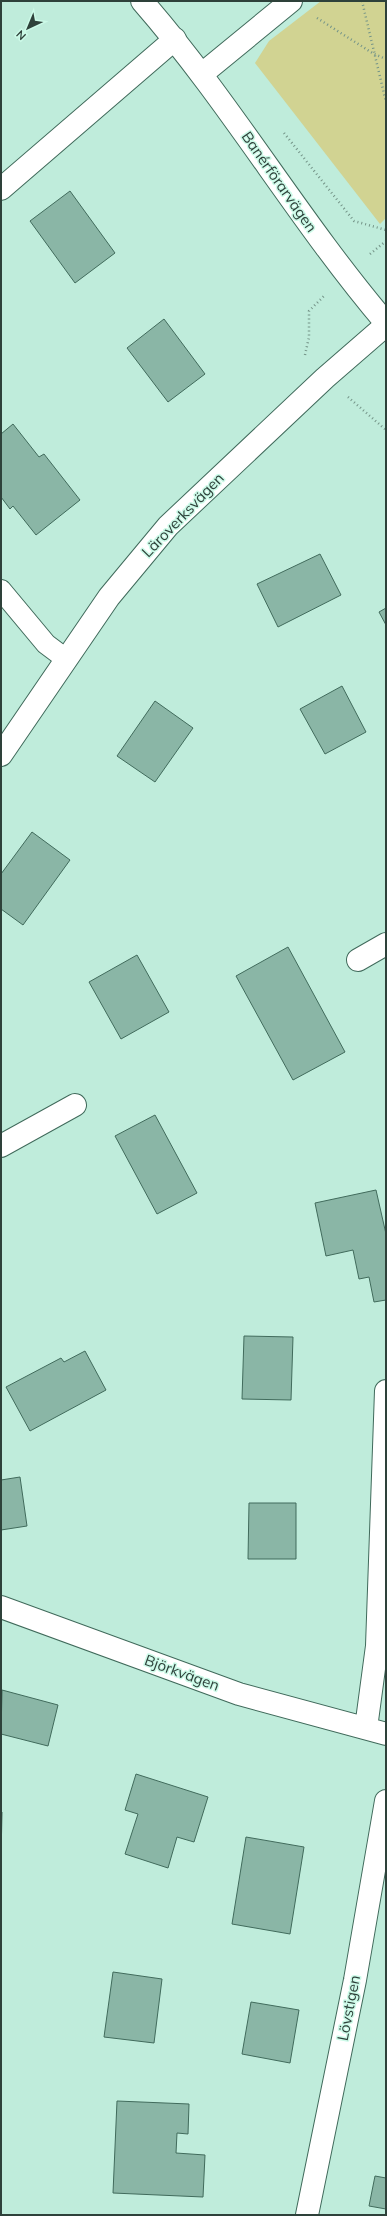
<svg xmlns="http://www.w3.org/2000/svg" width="387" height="2216" font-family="Mulish,sans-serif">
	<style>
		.green { fill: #d1d392 }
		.building { fill: #8ab6a6; stroke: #416b5c }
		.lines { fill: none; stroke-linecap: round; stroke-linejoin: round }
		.service-casing { stroke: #406a5b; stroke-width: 22 }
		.minor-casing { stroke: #406a5b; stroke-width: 24 }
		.tertiary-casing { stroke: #406a5b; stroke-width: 24 }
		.path { stroke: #749488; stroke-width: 2.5; stroke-dasharray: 1 3; stroke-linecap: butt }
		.service { stroke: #fff; stroke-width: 20 }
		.minor { stroke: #fff; stroke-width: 22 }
		.tertiary { stroke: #fff; stroke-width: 22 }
		.labels { text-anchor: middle; stroke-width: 3; stroke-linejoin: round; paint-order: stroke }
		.street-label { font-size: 15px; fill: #2e413a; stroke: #ccfae8 }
	</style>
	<rect width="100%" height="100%" fill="#bfecdb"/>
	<!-- green -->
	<path class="green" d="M321,1H386V218L380,224L255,63L269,41Z"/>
	<!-- building -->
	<path class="building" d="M70,191L115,253L75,283L30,221Z
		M164,319L205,374L168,402L127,348Z
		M13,424L39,457L44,454L80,500L36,535L13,506L10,509L1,497V434Z
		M320,554L341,595L278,627L257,584Z
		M386,608V625L379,612Z
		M342,686L366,732L325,754L300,709Z
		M155,701L193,728L155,782L117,756Z
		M32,832L70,860L23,925L1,909V874Z
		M288,947L345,1052L293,1080L236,976Z
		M137,955L169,1012L121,1039L89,982Z
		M155,1115L197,1193L157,1214L115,1136Z
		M376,1190L386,1234V1300L374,1302L369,1277L359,1279L353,1250L326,1256L315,1203Z
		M244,1336L293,1337L291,1400L242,1399Z
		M85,1351L106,1390L30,1431L6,1387L61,1358L64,1362Z
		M20,1477L27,1526L1,1530V1480Z
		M249,1503H296V1559H248Z
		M2,1690L58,1705L48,1746L1,1734Z
		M136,1774L208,1797L194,1842L177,1837L168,1868L125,1854L138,1814L125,1810Z
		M1,1812H2L1,1857Z
		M246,1837L304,1847L290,1934L232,1924Z
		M113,1972L162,1979L154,2043L104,2037Z
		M251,2002L299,2010L290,2063L242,2054Z
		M117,2101L189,2104L188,2134L177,2133L176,2153L205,2155L203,2197L113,2193Z
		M375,2176L386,2178V2209L369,2206Z"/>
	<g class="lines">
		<defs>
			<path id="service" d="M1,590L46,644L66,659"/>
			<path id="minor" d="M202,74L291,1
				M1,189L175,39
				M1,755L109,597L168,526L325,378L386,325
				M358,960L386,944
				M1,1146L75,1105
				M1,1607L239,1694L386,1734
				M366,1728L377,1646L386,1391
				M307,2215L355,1980L386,1801"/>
			<path id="tertiary" d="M142,1C231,103 299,221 386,323"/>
		</defs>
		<!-- service casing -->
		<use href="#service" class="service-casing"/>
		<!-- minor casing -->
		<use href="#minor" class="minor-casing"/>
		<!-- tertiary casing -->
		<use href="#tertiary" class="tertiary-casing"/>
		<!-- path -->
		<path class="path" d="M362,1L386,102
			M317,18L374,54L386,59
			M284,133L354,221L386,230
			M370,254L386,241
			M305,355L309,337V311L325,295
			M348,397L386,430"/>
		<!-- service -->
		<use href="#service" class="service"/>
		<!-- minor -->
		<use href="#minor" class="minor"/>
		<!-- tertiary -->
		<use href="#tertiary" class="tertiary"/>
	</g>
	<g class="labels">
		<!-- street labels -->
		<g class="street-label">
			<text transform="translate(279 182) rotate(55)" y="5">Banérförarvägen</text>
			<text transform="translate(183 515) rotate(-46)" y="5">Läroverksvägen</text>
			<text transform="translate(182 1673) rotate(20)" y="5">Björkvägen</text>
			<text transform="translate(349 2008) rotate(-79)" y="5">Lövstigen</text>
		</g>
	</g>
	<!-- border -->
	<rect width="387" height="2216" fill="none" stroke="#2e413a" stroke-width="4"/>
	<!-- north arrow -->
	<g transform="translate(28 28) rotate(224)" stroke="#ccfae8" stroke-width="3" paint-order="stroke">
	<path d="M0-3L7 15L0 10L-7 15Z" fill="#2e413a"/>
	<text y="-6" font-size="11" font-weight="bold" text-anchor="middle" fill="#2e413a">N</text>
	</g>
</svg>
